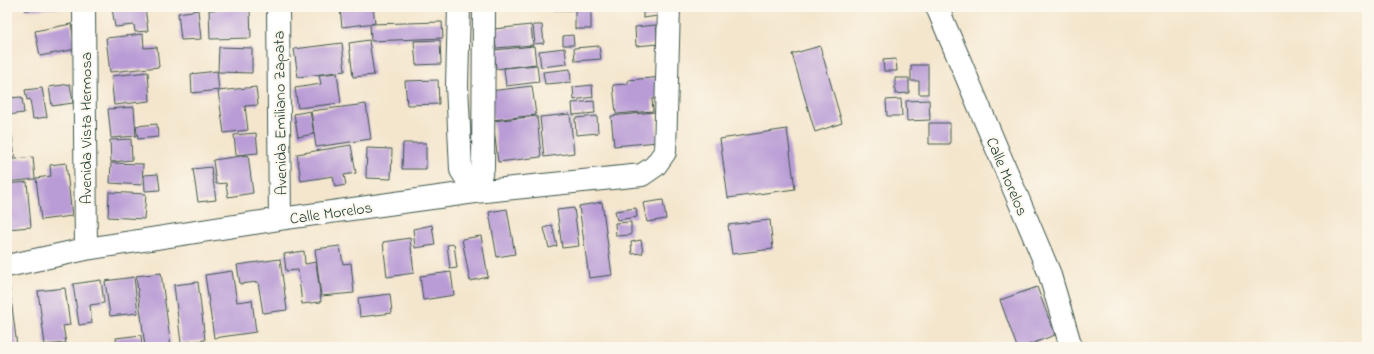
<svg xmlns="http://www.w3.org/2000/svg" width="1374" height="354" font-family="'Indie Flower',sans-serif">
	<style>
		.building { fill: #b99cd6 }
		.lines { fill: none; stroke-linecap: round; stroke-linejoin: round }
		.minor-casing { stroke: #3f564b; stroke-width: 24 }
		.minor { stroke: #fff; stroke-width: 22 }
		.labels { text-anchor: middle; stroke-width: 4; stroke-linejoin: round; paint-order: stroke }
		.street-label { font-size: 16px; fill: #1f3d34; stroke: #fbf7ec }
	</style>
	<rect width="100%" height="100%" fill="#fbf7ec"/>
	<filter id="ink" filterUnits="userSpaceOnUse"><feTurbulence type="fractalNoise" baseFrequency=".025" numOctaves="2"/><feDisplacementMap in="SourceGraphic" scale="8" xChannelSelector="R" yChannelSelector="G"/><feConvolveMatrix kernelMatrix="1 2 1 2 8 2 1 2 1" color-interpolation-filters="sRGB"/></filter>
	<filter id="wash" filterUnits="userSpaceOnUse"><feTurbulence type="fractalNoise" baseFrequency=".012" numOctaves="4" result="noise"/><feDisplacementMap in="SourceGraphic" scale="16" xChannelSelector="R" yChannelSelector="G"/><feGaussianBlur stdDeviation="0.9" result="paint"/><feColorMatrix in="noise" values="0 0 0 0 0 0 0 0 0 0 0 0 0 0 0 0 0 1.4 0 .05"/><feComposite in="paint" operator="in"/></filter>
	<g filter="url(#wash)">
		<rect width="100%" height="100%" fill="#f4e6cd"/>
		<g id="blocks">
			<!-- building -->
			<path class="building" d="M25,7H67V8L25,10Z
				M123,7H145L148,31L135,32L134,25L115,27L112,8Z
				M350,7H373L375,23L342,27L340,8Z
				M548,7H572V10H548Z
				M575,7H591V29H575Z
				M643,7H657L658,16L643,18Z
				M250,9L251,38L210,39L209,10Z
				M198,10L201,39L181,40L178,13Z
				M442,22L443,38L371,41L370,24Z
				M71,24L76,49L40,56L35,31Z
				M531,25L533,45L496,48L494,29Z
				M533,25H542L544,43L535,44Z
				M656,25L658,44L636,46L635,27Z
				M143,34L144,48L157,47L159,67L110,72L106,38Z
				M573,35L574,45H563V36Z
				M369,40L374,75L353,77L349,43Z
				M440,40L441,64L416,65L414,41Z
				M342,43L345,71L298,77L294,49Z
				M534,46L536,64L496,69L494,50Z
				M599,46L601,59L575,61L574,48Z
				M820,46L842,123L815,132L792,54Z
				M219,47L252,48V73L218,72Z
				M565,48L567,64L541,67L539,51Z
				M896,59L897,71H884L883,60Z
				M537,65L539,82L506,86L504,68Z
				M911,65H928V94H919V81H911Z
				M570,69L571,82L545,84L543,72Z
				M217,71L219,90L192,93L191,74Z
				M148,72L150,101L114,105L111,76Z
				M337,73L341,103L298,108L295,88L321,84L319,75Z
				M663,77L665,98L652,99L653,111L616,114L613,85L628,84V80Z
				M895,78H909V93L895,94Z
				M438,80L439,104L407,105L405,81Z
				M70,84L73,103L52,106L49,87Z
				M592,85L593,97L574,100L573,87Z
				M532,86L536,115L493,120L490,91Z
				M256,87L258,105L245,106L248,130L224,133L218,91Z
				M42,88L47,117L33,119L30,99L27,100L25,90Z
				M22,97L24,113L7,115V98Z
				M901,99L902,116H887L886,100Z
				M929,100L930,120L907,121L906,101Z
				M594,101L595,113L573,115L572,103Z
				M366,104L371,139L316,147L311,111Z
				M134,107L136,136L111,138L108,109Z
				M310,111L314,134L298,137L294,114Z
				M655,112L658,142L614,146L611,116Z
				M570,114L574,153L544,157L540,117Z
				M537,116L541,157L498,162L493,121Z
				M597,116L598,133L576,135L575,118Z
				M9,117L15,157L7,158V118Z
				M929,123H950V144H929Z
				M157,124L158,137L138,139L136,126Z
				M787,129L795,189L728,198L720,139Z
				M256,133L258,153L236,155L234,135Z
				M131,139L132,160L111,162L110,140Z
				M403,143H426V169H402Z
				M351,145L356,173L344,175L346,185L335,187L333,176L301,181L297,154Z
				M367,148L392,149L391,179L366,178Z
				M248,155L253,193L228,197L226,183L216,184L213,160Z
				M33,157L35,179L7,182V160Z
				M66,163L72,216L41,220L36,178L51,176L50,165Z
				M111,163L143,164L142,185L110,183Z
				M211,167L216,200L198,202L193,169Z
				M158,174L160,190L145,191L144,175Z
				M27,182L31,227L7,229V184Z
				M109,192L146,194L144,219L108,217Z
				M663,200L666,219L647,222L643,203Z
				M602,202L612,275L589,278L579,206Z
				M574,208L579,246L562,248L557,210Z
				M636,208L637,217L617,220L615,211Z
				M507,209L515,254L497,257L489,212Z
				M770,220L773,249L732,254L728,225Z
				M631,222V235L616,236L615,223Z
				M432,225L435,245L415,248L413,229Z
				M552,225L557,246L549,248L544,228Z
				M481,236L488,277L470,281L462,239Z
				M410,238L414,273L387,277L383,242Z
				M641,240L643,253L632,254L631,242Z
				M454,244L457,268L450,269L447,245Z
				M340,246L343,264L351,263L354,293L321,296L315,249Z
				M304,251L305,264L316,262L321,302L302,304L298,270L286,271L284,254Z
				M280,259L287,310L263,313L258,282L240,284L237,265Z
				M232,271L237,302L252,300L256,332L214,338L205,275Z
				M451,272L454,295L423,300L420,276Z
				M161,273L171,347H145L136,276Z
				M134,277L138,313L110,316L105,281Z
				M101,280L104,303L90,305L92,323L79,325L73,284Z
				M198,282L205,340L181,343L174,285Z
				M7,283H9L17,346L12,347H7Z
				M1037,287L1055,335L1023,347H1017L1000,300Z
				M65,288L70,325L63,326L66,343L45,345L38,291Z
				M390,294L392,313L360,317L358,298Z
				M141,335L142,347H117L116,338Z"/>
		</g>
	</g>
	<g filter="url(#ink)">
		<use href="#blocks" fill-opacity="0" stroke="#3f564b" stroke-width="1"/>
		<g class="lines">
			<defs>
				<path id="minor" d="M84,7L86,249
					M278,7L280,219
					M459,7L457,85L461,170L475,192
					M937,7L1049,272L1071,347
					M475,192L483,168L484,7
					M7,266L86,249L280,219L475,192L642,175L655,166L665,152L669,7"/>
			</defs>
			<!-- minor casing -->
			<use href="#minor" class="minor-casing"/>
			<!-- minor -->
			<use href="#minor" class="minor"/>
		</g>
	</g>
	<g class="labels">
		<!-- street labels -->
		<g class="street-label">
			<text transform="translate(279 113) rotate(-91)" y="6">Avenida Emiliano Zapata</text>
			<text transform="translate(85 128) rotate(-90)" y="6">Avenida Vista Hermosa</text>
			<text transform="translate(1008 176) rotate(67)" y="6">Calle Morelos</text>
			<text transform="translate(331 212) rotate(-8)" y="6">Calle Morelos</text>
		</g>
	</g>
	<!-- margin -->
	<rect width="1374" height="354" fill="none" stroke="#fbf7ec" stroke-width="24"/>
</svg>
